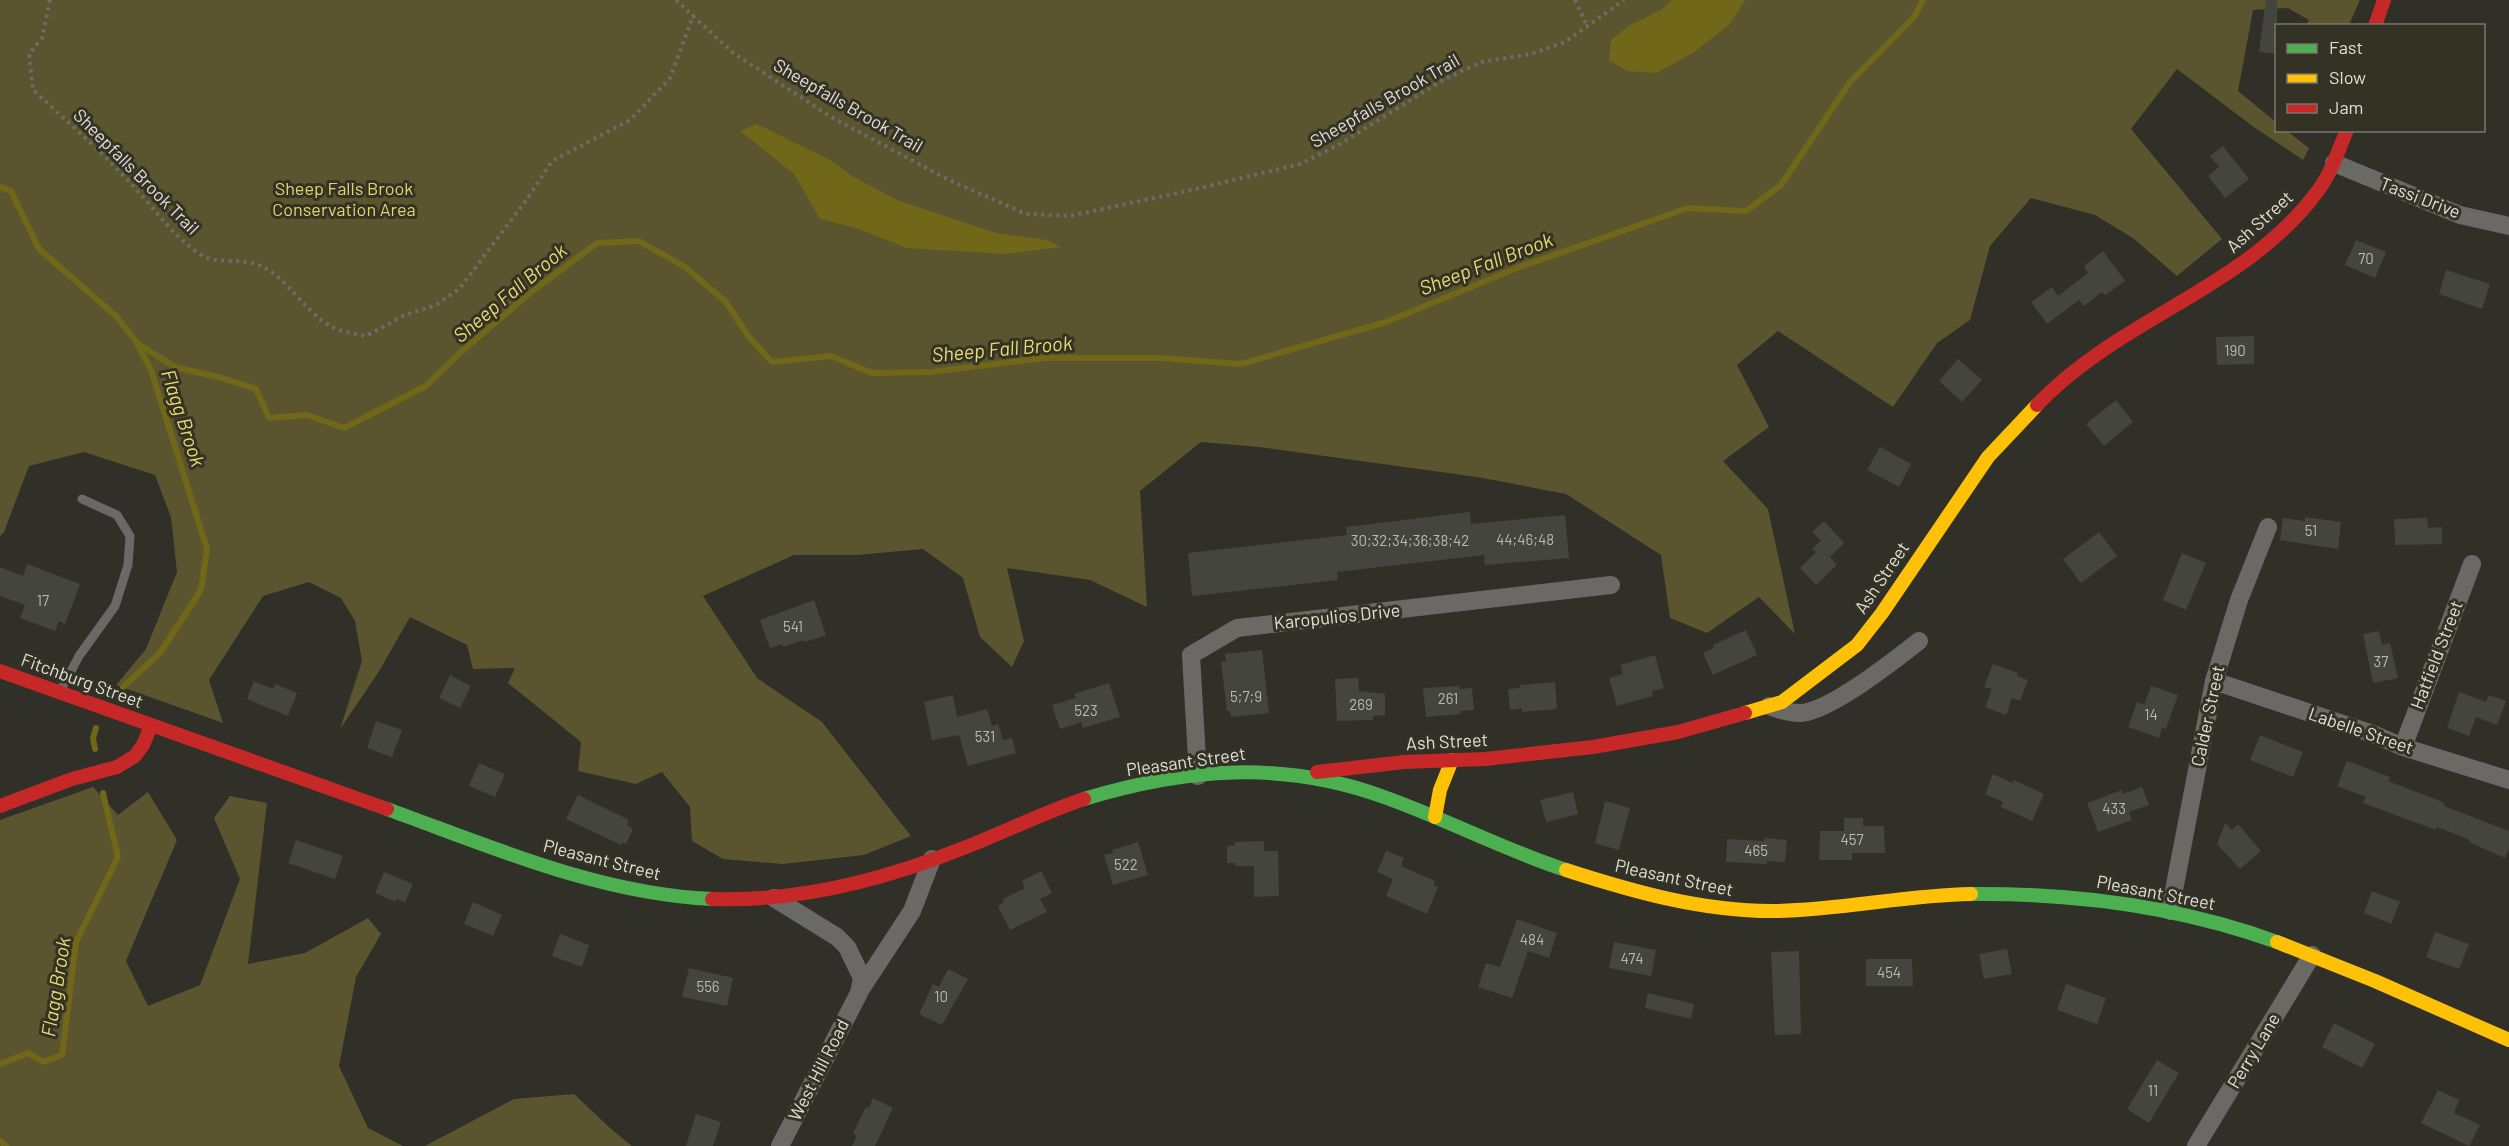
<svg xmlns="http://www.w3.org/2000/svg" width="2509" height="1146" font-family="Barlow,sans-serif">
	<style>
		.green { fill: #5a552e }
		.water { fill: #716719 }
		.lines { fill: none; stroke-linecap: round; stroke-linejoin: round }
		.stream { stroke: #716719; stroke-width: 6 }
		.building { fill: #45453f }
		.path { stroke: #6c6c69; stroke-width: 4; stroke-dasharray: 3 4.5; stroke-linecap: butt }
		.lane { stroke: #6a6965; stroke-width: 9 }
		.street { stroke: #6a6965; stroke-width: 18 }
		.fast { stroke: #4caf50; stroke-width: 14 }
		.slow { stroke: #ffc107; stroke-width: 14 }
		.jam { stroke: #c62828; stroke-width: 14 }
		.labels { text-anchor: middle; stroke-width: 6; stroke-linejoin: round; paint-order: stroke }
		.number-label { font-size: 15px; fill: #b9b8b1 }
		.street-label { font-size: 18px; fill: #e0dfd7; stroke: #333225 }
		.park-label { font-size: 18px; fill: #e3d568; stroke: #333225 }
		.water-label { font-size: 20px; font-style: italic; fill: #eadc6f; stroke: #333225 }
	</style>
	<rect width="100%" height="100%" fill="#302f28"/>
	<!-- green -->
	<path class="green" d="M0,0H2360L2349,25H2306L2309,20L2288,8L2253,10L2238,91L2276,122V130L2287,131L2309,148L2303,160L2251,125L2177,69L2131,129L2222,239L2177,276L2133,238L2095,215L2031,198L1990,246L1970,320L1937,343L1893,407L1778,331L1737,365L1769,427L1723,461L1768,509L1795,634L1759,597L1707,633L1670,618L1661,555L1566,494L1477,477L1259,447L1201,442L1140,491L1147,607L1090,580L1007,568L1024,641L1012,667L980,637L963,578L923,549L857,555H794L703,596L757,678L822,722L911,836L864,855L783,864L723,859L692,841L690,807L662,772L636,784L578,771L581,742L508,683L515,668L473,669L467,645L410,617L378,673L340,729L362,661L355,621L341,598L309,582L263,596L209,680L223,723L116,685L146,649L177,572L171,517L155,475L84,452L29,466L4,532L0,536Z
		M93,787L118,815L148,792L177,840L126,961L148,1006L200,985L240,879L214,818L230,796L267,803L248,964L305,953L368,918L381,934L356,977L339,1066L368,1128L403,1146H0V820Z
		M574,1094L610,1128L632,1146H425L514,1099Z"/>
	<!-- water -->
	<path class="water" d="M1672,0H1745L1730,24L1693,53L1656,73L1627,71L1609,60L1611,40L1630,25L1661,10Z
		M757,124L830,160L852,176L897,200L996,233L1047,240L1061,247L1006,254L907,248L856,228L820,219L794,174L740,131Z"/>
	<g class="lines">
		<!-- stream -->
		<path class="stream" d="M0,187L11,191L39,249L117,317L137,343L151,370L207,549L201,590L160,653L123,687
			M137,343L175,367L222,378L256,389L269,418L307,415L344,428L426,386L461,352L530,293L597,243L639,241L685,267L726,302L749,337L772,362L831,356L872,373L931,372L1045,358H1160L1241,364L1386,322L1517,268L1688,208L1746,211L1781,185L1850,82L1914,17L1923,0
			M95,749L93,738L96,728
			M0,1064L28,1053L43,1062L62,1055L76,942L118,857L103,793
			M0,1141L6,1146"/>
	</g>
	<!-- building -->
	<path class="building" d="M2266,0H2277V54L2259,52Z
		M2223,146L2249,179L2225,198L2208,176L2219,167L2210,156Z
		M2356,240L2386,252L2375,278L2345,265Z
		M2103,251L2125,281L2105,295L2102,292L2084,306L2079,300L2047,324L2031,302L2052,287L2058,296L2088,273L2084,266Z
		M2446,270L2490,284L2482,309L2439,294Z
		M2254,336V364L2217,365L2216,337Z
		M1958,359L1982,380L1962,402L1939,381Z
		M2116,400L2133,422L2104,446L2086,424Z
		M1880,447L1911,464L1899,487L1867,470Z
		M1470,512L1471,524L1565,515L1569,558L1485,565L1484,555L1337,572L1338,580L1192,596L1188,553L1347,535L1346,527Z
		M2305,517L2341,522L2338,549L2280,540L2283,518L2305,521Z
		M2427,518L2428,528L2442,527V544L2395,545L2394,519Z
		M1824,521L1844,543L1830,557L1837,565L1816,585L1800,568L1816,552L1812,549L1821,541L1812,532Z
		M2099,532L2117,556L2081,583L2063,559Z
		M2182,553L2206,563L2186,610L2163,600Z
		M27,564L80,584L65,624L59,621L55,631L20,618L25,605L0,596V567L23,576Z
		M814,600L826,635L805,642L804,640L783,647L782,644L770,648L760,620Z
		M1746,630L1757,655L1713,675L1703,653L1714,648L1713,645Z
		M2379,631L2382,645L2390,643L2398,678L2373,683L2363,634Z
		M1262,650L1269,713L1231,717L1230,711H1227L1221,662L1226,661L1225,654Z
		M1655,655L1664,688L1652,691L1653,696L1617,706L1609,678L1623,674L1620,665Z
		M1993,664L2018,673L2017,676L2028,680L2020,701L2012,698L2006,715L1985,707L1992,689L1984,687Z
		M450,675L471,686L460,708L439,698Z
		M1358,678L1359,691L1385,694V715L1373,716V720L1337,721L1335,679Z
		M254,681L273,689L275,684L297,693L288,716L247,699Z
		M1555,682L1557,709L1522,712V708L1510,710L1508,689L1520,688V685Z
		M1109,683L1120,717L1083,728L1081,722L1060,729L1052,705L1076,698L1074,694Z
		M1459,686L1460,689L1472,688L1474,710L1460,711L1461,714L1426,717L1423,688Z
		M2151,686L2178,695L2166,729L2162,728L2159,738L2128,727L2137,702L2144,705Z
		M2459,692L2486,702L2489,695L2506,701L2497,725L2476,717L2469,736L2447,728Z
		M953,695L957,717L987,709L992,726L998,724L1003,740L1012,738L1016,753L968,766L959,735L932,740L924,702Z
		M376,721L402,730L392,757L367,748Z
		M2260,735L2303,752L2293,777L2250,760Z
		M2347,761L2390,777L2388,781L2445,803L2444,806L2509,831V849L2505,858L2469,842L2470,840L2437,827L2436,830L2363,803L2366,797L2337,786Z
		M479,763L505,774L495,797L469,786Z
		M1993,774L2012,783L2014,780L2044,794L2032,821L2001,807L2003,802L1985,794Z
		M2142,787L2149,805L2129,812L2132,820L2098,832L2087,803L2122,790L2123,794Z
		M1573,792L1578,814L1546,822L1540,800Z
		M578,795L629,820L627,825L633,829L626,844L622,842L621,845L566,819Z
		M1605,801L1630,808L1619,850L1595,843Z
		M1844,818H1863V826H1884L1885,853H1852V860H1819L1820,831H1844Z
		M2225,823L2232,830L2238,824L2261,851L2240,869L2217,844Z
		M1765,838L1787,840L1785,862L1767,861V864L1726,862L1727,839L1764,841Z
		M296,840L343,856L335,879L288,863Z
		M1264,841V851H1278L1279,896L1254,897V866H1235V863H1227V846L1235,845V842Z
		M1138,842L1148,875L1113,885L1104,855L1113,853L1112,850Z
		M1386,851L1404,858L1401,866L1435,881L1433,885L1438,887L1427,914L1386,896L1393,879L1377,872Z
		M1041,871L1052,893L1040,899L1047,912L1010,930L998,906L1004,902L1003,899L1025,888L1022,881Z
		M384,872L413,884L405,902L396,899L395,902L375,893Z
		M2372,891L2400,902L2391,924L2364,913Z
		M473,902L502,915L493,936L464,924Z
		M1517,919L1557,933L1549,958L1528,951L1512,998L1478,987L1486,963L1500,967Z
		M2435,932L2469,944L2459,969L2426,957Z
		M560,934L589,945L582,967L552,956Z
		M1614,942L1656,950L1651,976L1609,968Z
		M2007,949L2012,974L1984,979L1979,954Z
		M1799,951L1801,1034L1775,1035L1771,952Z
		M1866,959H1912L1913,986H1866Z
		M689,968L733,978L727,1006L682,997Z
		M948,969L968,979L942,1025L919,1014L933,984L939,987Z
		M2066,984L2106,998L2097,1024L2057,1010Z
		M1648,993L1694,1004L1691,1019L1645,1008Z
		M2334,1023L2375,1044L2362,1068L2322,1047Z
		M2157,1060L2179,1073L2149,1123L2127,1109Z
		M2438,1090L2459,1100L2454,1113L2480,1125L2469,1146L2421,1123Z
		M873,1098L893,1108L875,1146H852L857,1135L853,1133L866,1107L869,1108Z
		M696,1114L721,1122L713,1146H686Z"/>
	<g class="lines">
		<!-- path -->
		<path class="path" d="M50,0L42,38L29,54L33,90C68,122 104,154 136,189C157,212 174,237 200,254C221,268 244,253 270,271C294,287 310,319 339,330C347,333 357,334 366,336L405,315L436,305L460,288L527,199L552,161L630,120L670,78L693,16L732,52L831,117L947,179L1026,214L1070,216L1196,189L1300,164L1340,144L1443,80L1481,62L1531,54L1565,42L1624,0
			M676,0L693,16
			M1575,0L1587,26"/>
		<!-- lane -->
		<path class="lane" d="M61,690L79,656L115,606L128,565L130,536L117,515L82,499"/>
		<!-- street -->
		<path class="street" d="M2334,163L2460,215L2509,226
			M2214,681L2373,734L2403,747L2509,780
			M1769,706C1779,710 1789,713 1800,713C1829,712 1895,660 1919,641
			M2403,747L2472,564
			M1198,776L1191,655L1237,628L1611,585
			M774,898L837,937L847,947L862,978L859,993L780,1146
			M2170,911L2214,681L2239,600L2268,527
			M859,992L912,911L932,859
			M2196,1146L2312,955"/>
		<!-- fast -->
		<path class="fast" d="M1084,799C1186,768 1283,760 1384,797C1446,819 1504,850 1566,870
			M387,809C492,847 599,894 712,899
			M1971,894C2075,893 2178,906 2277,942"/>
		<!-- slow -->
		<path class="slow" d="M1745,713L1782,702L1857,645L1882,613L1988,457L2037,405
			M1435,817L1440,790L1452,760
			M1566,870C1634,892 1705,912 1776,911C1841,910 1906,895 1971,894
			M2277,942L2375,981L2509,1040"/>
		<!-- jam -->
		<path class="jam" d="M2375,26L2384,0
			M2037,405C2119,318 2245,289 2317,192C2331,174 2338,151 2347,130
			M0,671L387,809
			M1317,772L1404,762L1485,759L1593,747L1678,732L1745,713
			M0,806L72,779L117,767L135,756L143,745L151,726
			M712,899C797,902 883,880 961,849C1003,833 1042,813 1084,799"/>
	</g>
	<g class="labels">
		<!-- number labels -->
		<g class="number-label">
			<text x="2366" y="264">70</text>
			<text x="2235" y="356">190</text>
			<text x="2311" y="536">51</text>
			<text x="1525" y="545">44;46;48</text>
			<text x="1410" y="546">30;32;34;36;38;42</text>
			<text x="43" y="606">17</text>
			<text x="793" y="632">541</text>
			<text x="2381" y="667">37</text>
			<text x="1246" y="702">5;7;9</text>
			<text x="1448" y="704">261</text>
			<text x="1361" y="710">269</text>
			<text x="1086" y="716">523</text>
			<text x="2151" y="720">14</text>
			<text x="985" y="742">531</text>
			<text x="2114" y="814">433</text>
			<text x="1852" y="845">457</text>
			<text x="1756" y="856">465</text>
			<text x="1126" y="870">522</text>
			<text x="1532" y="945">484</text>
			<text x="1632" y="964">474</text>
			<text x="1889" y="978">454</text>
			<text x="708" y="992">556</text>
			<text x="941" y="1002">10</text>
			<text x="2153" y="1096">11</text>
		</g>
		<!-- street labels -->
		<g class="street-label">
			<text transform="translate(1385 101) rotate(-30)" y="6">Sheepfalls Brook Trail</text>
			<text transform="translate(848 106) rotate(30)" y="6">Sheepfalls Brook Trail</text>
			<text transform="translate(136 172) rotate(45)" y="6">Sheepfalls Brook Trail</text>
			<text transform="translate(2420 198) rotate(21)" y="6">Tassi Drive</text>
			<text transform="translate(2260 222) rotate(-42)" y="6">Ash Street</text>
			<text transform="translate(1882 578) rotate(-56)" y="6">Ash Street</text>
			<text transform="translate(1337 617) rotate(-6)" y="6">Karopulios Drive</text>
			<text transform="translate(2437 655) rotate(-69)" y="6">Hatfield Street</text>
			<text transform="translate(82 681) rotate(20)" y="6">Fitchburg Street</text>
			<text transform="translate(2208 716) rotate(-78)" y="6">Calder Street</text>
			<text transform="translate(2361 731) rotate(19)" y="6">Labelle Street</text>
			<text transform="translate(1447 742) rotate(-3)" y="6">Ash Street</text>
			<text transform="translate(1186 762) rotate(-8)" y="6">Pleasant Street</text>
			<text transform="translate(602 860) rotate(14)" y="6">Pleasant Street</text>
			<text transform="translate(1674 878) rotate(12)" y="6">Pleasant Street</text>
			<text transform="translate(2156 893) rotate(11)" y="6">Pleasant Street</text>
			<text transform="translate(2254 1051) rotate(-59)" y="6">Perry Lane</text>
			<text transform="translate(819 1070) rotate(-63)" y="6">West Hill Road</text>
		</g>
		<!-- park labels -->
		<g class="park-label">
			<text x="344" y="195">Sheep Falls Brook<tspan x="344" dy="21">Conservation Area</tspan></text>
		</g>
		<!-- water labels -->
		<g class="water-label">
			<text transform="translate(1486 264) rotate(-21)" y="7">Sheep Fall Brook</text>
			<text transform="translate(510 293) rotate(-40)" y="7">Sheep Fall Brook</text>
			<text transform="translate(1002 349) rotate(-5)" y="7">Sheep Fall Brook</text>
			<text transform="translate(183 418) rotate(72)" y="7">Flagg Brook</text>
			<text transform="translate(56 987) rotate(-81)" y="7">Flagg Brook</text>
		</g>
	</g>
	<!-- legend -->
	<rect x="2275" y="24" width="210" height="108" fill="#333225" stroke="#78776c" stroke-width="1.5"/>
	<rect x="2287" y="44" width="30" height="9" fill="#4caf50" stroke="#78776c" stroke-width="1.5"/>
	<text x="2329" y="54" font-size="18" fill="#e0dfd7">Fast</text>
	<rect x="2287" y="74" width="30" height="9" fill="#ffc107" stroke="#78776c" stroke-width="1.5"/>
	<text x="2329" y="84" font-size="18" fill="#e0dfd7">Slow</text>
	<rect x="2287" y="104" width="30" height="9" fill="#c62828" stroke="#78776c" stroke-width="1.5"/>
	<text x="2329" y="114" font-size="18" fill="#e0dfd7">Jam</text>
</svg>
